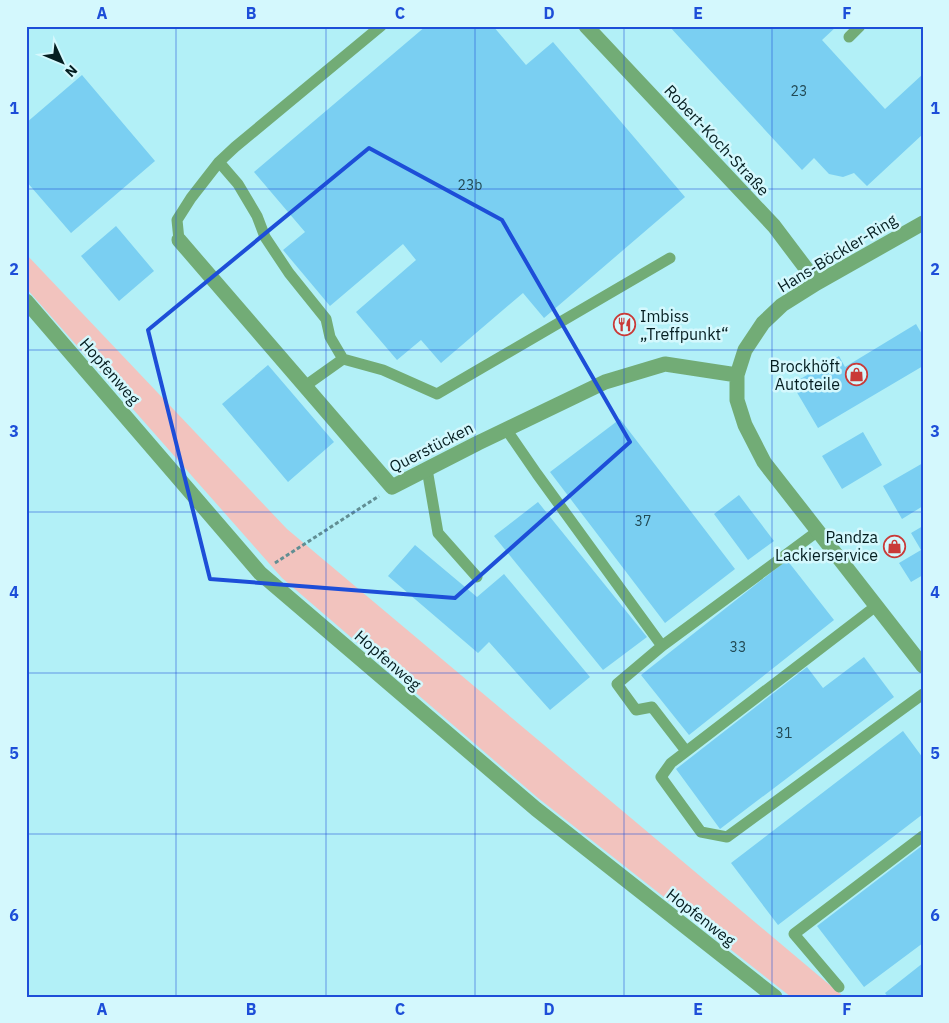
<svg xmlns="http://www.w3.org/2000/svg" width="949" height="1023" font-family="'IBM Plex Sans',sans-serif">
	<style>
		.green { fill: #f2c3be }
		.building { fill: #7acff2 }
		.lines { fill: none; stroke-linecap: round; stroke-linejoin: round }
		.path { stroke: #618e93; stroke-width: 3; stroke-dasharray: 4 2.5; stroke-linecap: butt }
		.lane { stroke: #72ac76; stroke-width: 11 }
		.street { stroke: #72ac76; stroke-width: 15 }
		.marked { fill: none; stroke: #1d4ed8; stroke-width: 4; stroke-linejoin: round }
		.grid { fill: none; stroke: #1d4ed8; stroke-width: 1; stroke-opacity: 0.55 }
		.labels { text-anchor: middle; stroke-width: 5; stroke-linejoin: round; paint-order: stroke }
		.number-label { font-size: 14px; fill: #224a55 }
		.street-label { font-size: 16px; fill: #051e21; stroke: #d4f8fd }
		.poi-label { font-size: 16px; fill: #051e21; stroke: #d4f8fd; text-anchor: end }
		.neatline { fill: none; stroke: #1d4ed8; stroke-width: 2 }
		.grid-label { font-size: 16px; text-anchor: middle; font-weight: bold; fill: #1d4ed8 }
	</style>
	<rect width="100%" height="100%" fill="#b2f0f7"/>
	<!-- green -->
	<path class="green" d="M26,254L287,529L844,997H791L538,798L282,578L26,288Z"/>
	<!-- building -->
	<path class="building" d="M426,26H493L526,65L553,42L685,197L544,318L523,293L441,363L421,340L397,360L356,312L416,260L403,244L330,306L283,250L305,232L254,172Z
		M669,26H837L822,40L885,109L923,74V134L867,186L854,173L843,177L829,174L814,158L802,170Z
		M82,75L155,161L71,233L26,181V123Z
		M116,226L154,271L119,301L81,256Z
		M916,324L923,336V366L818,428L792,384L839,356L845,367Z
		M268,365L334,442L288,482L222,404Z
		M620,419L735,569L665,623L550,472Z
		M863,432L882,465L842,489L822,456Z
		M923,463V506L902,519L883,486Z
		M739,495L774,541L748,560L714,514Z
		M538,502L647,637L603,670L494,536Z
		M923,526V575L911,582L899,563L921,550L911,533Z
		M415,545L477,597L504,574L590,677L550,710L489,642L478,653L388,576Z
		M787,560L834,620L689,735L641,675Z
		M864,657L894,697L720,829L676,769L807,667L823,688Z
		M903,731L923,758V814L778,925L731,863Z
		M923,845V943L864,987L817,926Z
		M923,963V997H888L885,993Z"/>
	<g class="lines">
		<!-- path -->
		<path class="path" d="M275,563L379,496"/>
		<!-- lane -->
		<path class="lane" d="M849,37L860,26
			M219,162L238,184L257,216L265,237L289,273L326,319L330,337L343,359
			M179,240L177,220L191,198L219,162L235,147L381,26
			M305,386L343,359L383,370L437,394L670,258
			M506,429L537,474L662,646L818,531
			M427,469L438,533L477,577
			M876,606L671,763L661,777L701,832L727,837L923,694
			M662,646L617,684L636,710L652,707L686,751
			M839,987L794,934L923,836"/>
		<!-- street -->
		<path class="street" d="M586,26L774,226L817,283
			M923,223L817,283L782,305L763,323L745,350L737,375V400L745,425L764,462L923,666
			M179,240L392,487L478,443L605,382L665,364L737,375
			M26,301L260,573L536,809L775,997"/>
	</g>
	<!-- marked area -->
	<path class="marked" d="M369,148L502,220L630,442L455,598L210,579L148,330Z"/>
	<!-- grid -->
	<path class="grid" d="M176,26V997M326,26V997M475,26V997M624,26V997M772,26V997M26,189H923M26,350H923M26,512H923M26,673H923M26,834H923"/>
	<!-- icons -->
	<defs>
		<symbol id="restaurant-ring" viewBox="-11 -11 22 22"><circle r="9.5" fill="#d4f8fd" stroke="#c93a38" stroke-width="1.5"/><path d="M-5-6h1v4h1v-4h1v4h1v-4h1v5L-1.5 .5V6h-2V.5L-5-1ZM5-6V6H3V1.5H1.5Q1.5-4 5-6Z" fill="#c93a38"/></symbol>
		<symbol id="shop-ring" viewBox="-11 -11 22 22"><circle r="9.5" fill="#d4f8fd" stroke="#c93a38" stroke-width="1.5"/><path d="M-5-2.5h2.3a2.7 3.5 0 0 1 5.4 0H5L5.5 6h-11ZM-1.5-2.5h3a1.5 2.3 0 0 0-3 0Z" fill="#c93a38"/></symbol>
	</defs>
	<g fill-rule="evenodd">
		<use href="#restaurant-ring" x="612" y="312" width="25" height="25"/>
		<use href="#shop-ring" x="844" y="362" width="25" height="25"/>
		<use href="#shop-ring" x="882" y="534" width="25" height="25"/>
	</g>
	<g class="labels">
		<!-- number labels -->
		<g class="number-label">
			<text x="799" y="96">23</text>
			<text x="470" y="190">23b</text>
			<text x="643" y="526">37</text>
			<text x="738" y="652">33</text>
			<text x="784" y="738">31</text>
		</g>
		<!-- street labels -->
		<g class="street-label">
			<text transform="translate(717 140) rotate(47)" y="6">Robert-Koch-Straße</text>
			<text transform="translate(837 253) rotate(-31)" y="6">Hans-Böckler-Ring</text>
			<text transform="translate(110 371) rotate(49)" y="6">Hopfenweg</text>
			<text transform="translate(431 447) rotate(-27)" y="6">Querstücken</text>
			<text transform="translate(388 660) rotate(41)" y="6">Hopfenweg</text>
			<text transform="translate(701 917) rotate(38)" y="6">Hopfenweg</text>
		</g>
		<!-- poi labels -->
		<g class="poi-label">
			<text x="640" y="322" text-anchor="start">Imbiss<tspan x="640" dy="18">„Treffpunkt“</tspan></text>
			<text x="840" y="372">Brockhöft<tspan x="840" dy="18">Autoteile</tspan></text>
			<text x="878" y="543">Pandza<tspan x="878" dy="18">Lackierservice</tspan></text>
		</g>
	</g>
	<!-- border -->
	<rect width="949" height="1023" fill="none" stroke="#d4f8fd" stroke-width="55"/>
	<!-- north arrow -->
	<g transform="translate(62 62) rotate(134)" stroke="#d4f8fd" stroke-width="4" paint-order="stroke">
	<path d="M0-4L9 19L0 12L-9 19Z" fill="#051e21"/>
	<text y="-8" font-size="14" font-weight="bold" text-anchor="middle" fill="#051e21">N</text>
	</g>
	<rect x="28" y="28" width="894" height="968" class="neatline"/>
	<g class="grid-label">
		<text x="102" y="19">A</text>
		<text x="251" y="19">B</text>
		<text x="400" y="19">C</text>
		<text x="549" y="19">D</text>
		<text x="698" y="19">E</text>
		<text x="847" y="19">F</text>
		<text x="14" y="114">1</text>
		<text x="935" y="114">1</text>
		<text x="14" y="275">2</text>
		<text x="935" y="275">2</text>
		<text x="14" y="437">3</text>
		<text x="935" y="437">3</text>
		<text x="14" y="598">4</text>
		<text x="935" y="598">4</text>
		<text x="14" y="759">5</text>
		<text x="935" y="759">5</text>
		<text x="14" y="921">6</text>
		<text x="935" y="921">6</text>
		<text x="102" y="1015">A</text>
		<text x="251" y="1015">B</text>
		<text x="400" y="1015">C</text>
		<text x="549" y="1015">D</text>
		<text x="698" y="1015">E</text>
		<text x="847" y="1015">F</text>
	</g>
</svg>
